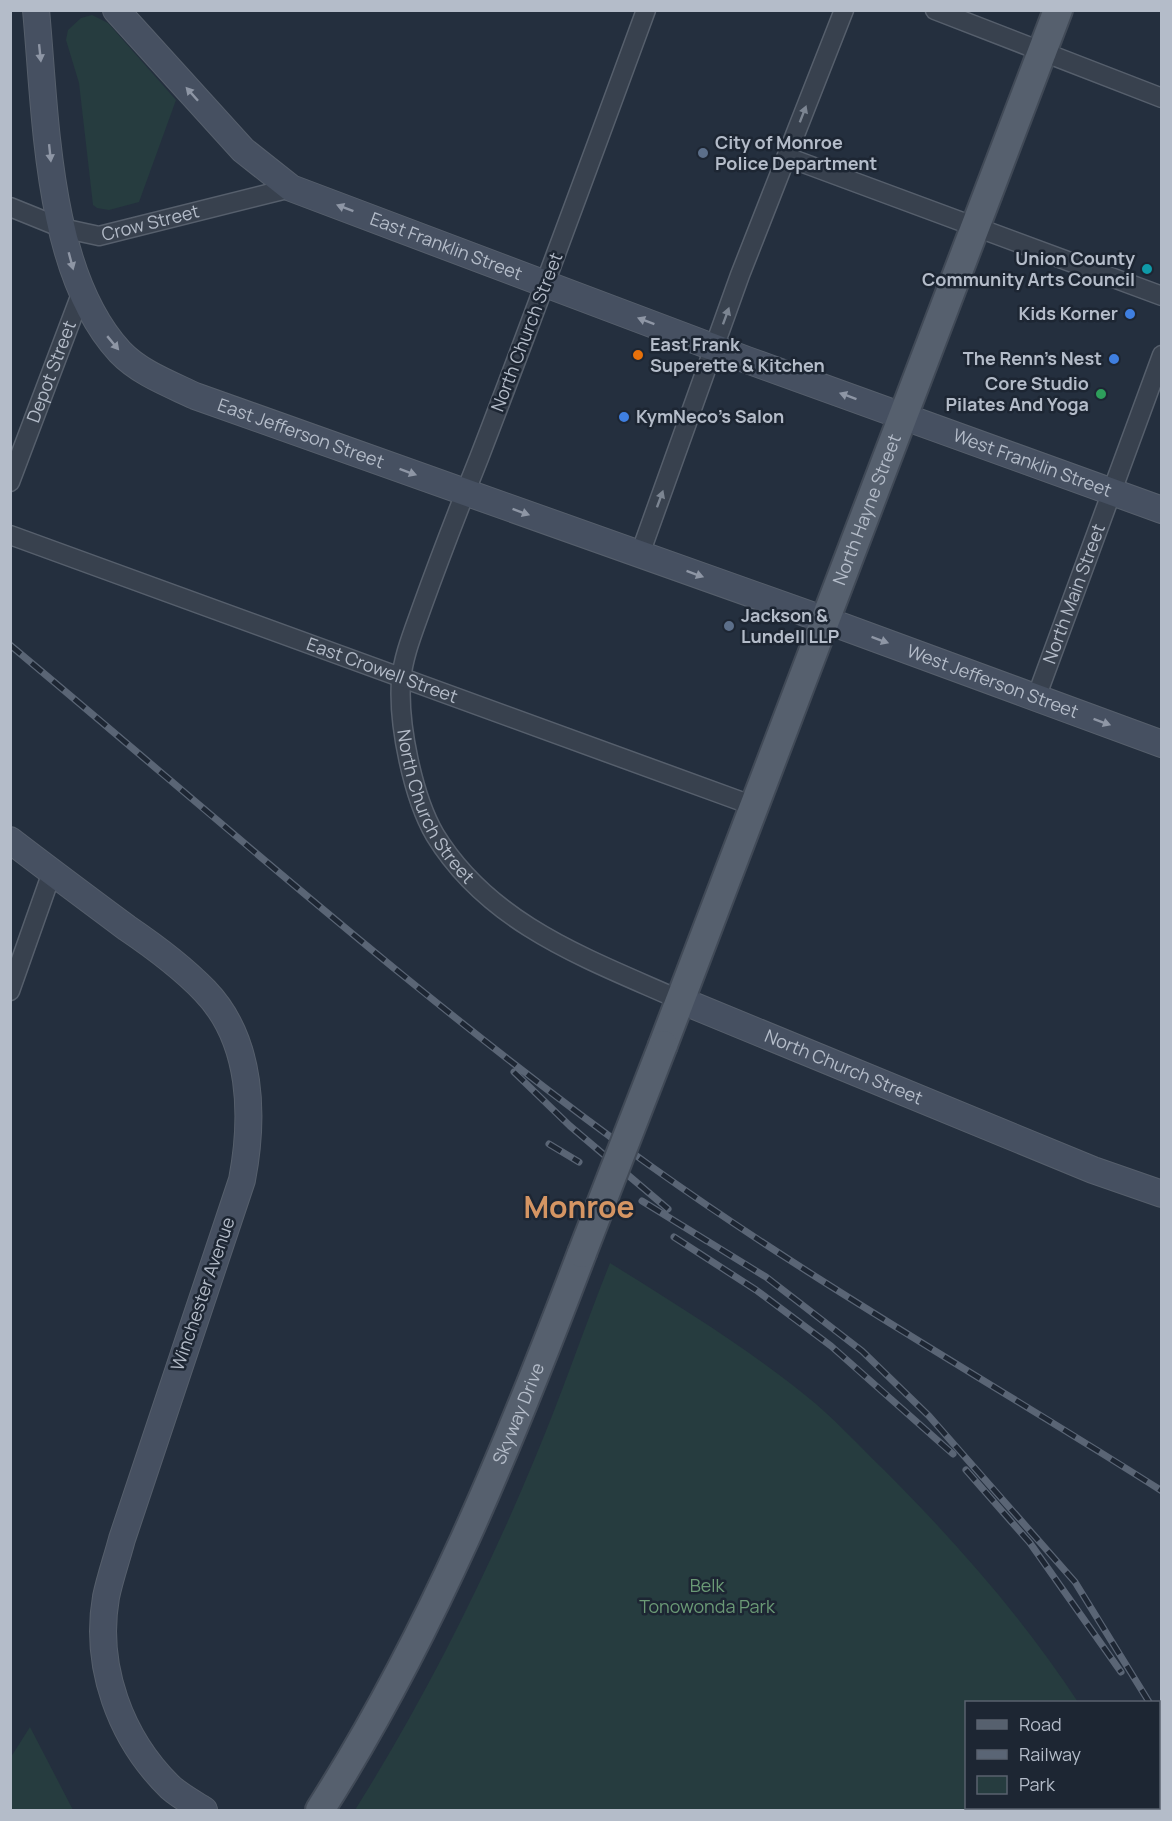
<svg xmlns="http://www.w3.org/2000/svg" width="1172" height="1821" font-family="Manrope,sans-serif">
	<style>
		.green { fill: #263c3f }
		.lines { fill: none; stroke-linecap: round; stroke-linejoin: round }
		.street-casing { stroke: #565f6c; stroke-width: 21 }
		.secondary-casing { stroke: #565f6c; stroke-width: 28 }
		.primary-casing { stroke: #414a57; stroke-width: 32 }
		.street { stroke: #38414e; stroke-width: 18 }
		.secondary { stroke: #465061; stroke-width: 26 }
		.primary { stroke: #56606e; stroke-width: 28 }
		.rail-casing { stroke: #5a6575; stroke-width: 7 }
		.rail { stroke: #1d2633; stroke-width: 4.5; stroke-dasharray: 14; stroke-linecap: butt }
		.primary-bridge-casing { stroke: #414a57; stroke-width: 32; stroke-linecap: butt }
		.primary-bridge { stroke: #56606e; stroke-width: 28 }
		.oneway { fill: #8e96a5 }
		.oneway2 { fill: #7c8592 }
		.service-dot { fill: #5c6f8a; stroke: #1d2633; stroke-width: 2 }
		.culture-dot { fill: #0f9aa8; stroke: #1d2633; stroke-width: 2 }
		.shop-dot { fill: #3f7fe0; stroke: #1d2633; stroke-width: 2 }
		.food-dot { fill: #e8710a; stroke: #1d2633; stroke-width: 2 }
		.leisure-dot { fill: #2e9e5b; stroke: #1d2633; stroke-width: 2 }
		.labels { text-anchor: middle; stroke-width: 5; stroke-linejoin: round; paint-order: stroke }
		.poi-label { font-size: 18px; font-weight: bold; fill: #b4bcc9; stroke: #1d2633; text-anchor: start }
		.street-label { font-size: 18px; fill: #b4bcc9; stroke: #1d2633 }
		.park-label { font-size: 18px; fill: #6b9a76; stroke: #1d2633 }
		.town-label { font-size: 30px; font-weight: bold; fill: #d59563; stroke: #1d2633 }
	</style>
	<rect width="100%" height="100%" fill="#242f3e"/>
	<!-- green -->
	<path class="green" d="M92,15L108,23L176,100L139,202L109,210L97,208L93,205L79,83L66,40L68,30L81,18Z
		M610,1263C677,1305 743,1345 805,1395C833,1417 858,1445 884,1470C955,1541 1023,1618 1078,1702H966V1808H1094L1093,1810H355C424,1700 485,1579 535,1458C562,1394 584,1328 610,1263Z
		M30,1727L73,1810H11V1757Z"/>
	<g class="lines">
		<defs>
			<g id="street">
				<path id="s1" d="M646,10C591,160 536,310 479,458C459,508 440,557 422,607C414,630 403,656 401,681C398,725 413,797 435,835C490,925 588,959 680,1000"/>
				<path d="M935,10L1162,98"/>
				<path d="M787,157L1162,296"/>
				<path id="s2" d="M10,207L62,228L99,236L291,188"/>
				<path id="s3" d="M10,482L81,294"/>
				<path id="s4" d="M10,535L754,806"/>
				<path d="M640,554L740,275L844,10"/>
				<path id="s5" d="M1036,698L1162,355"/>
				<path d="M10,991L52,872"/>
			</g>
			<g id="secondary">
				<path id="s6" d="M36,10C46,115 46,272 120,352C140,373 170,384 195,396L825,620L1162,744"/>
				<path id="s7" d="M116,10L243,150L291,188L747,360L1162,510"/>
				<path d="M10,840C49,870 88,899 127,928C155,947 182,967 205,991C253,1041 254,1117 242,1180L122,1539C117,1558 110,1578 106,1597C94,1666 120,1738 170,1787C180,1796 193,1803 204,1810"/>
				<path id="s8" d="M680,1000L1093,1170L1162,1194"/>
			</g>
			<g id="primary">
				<path id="s9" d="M663,1045L1058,10"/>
				<path id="s10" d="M320,1810C431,1636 509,1445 582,1253"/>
			</g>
		</defs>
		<!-- street casing -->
		<use href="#street" class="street-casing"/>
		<!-- secondary casing -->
		<use href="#secondary" class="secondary-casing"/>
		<!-- primary casing -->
		<use href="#primary" class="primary-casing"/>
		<!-- street -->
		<use href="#street" class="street"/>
		<!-- secondary -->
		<use href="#secondary" class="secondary"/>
		<!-- primary -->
		<use href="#primary" class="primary"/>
		<defs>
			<path id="rail" d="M10,645C221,821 428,1007 652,1167C816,1284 992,1383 1162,1491
				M514,1072L570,1126L668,1209
				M549,1144L579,1162
				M674,1237L756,1290L831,1346L953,1454
				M707,1241L642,1201L766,1277L862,1351L929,1416L1075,1582L1149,1702
				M966,1470L1030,1543L1121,1672
				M1158,1718L1162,1723"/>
		</defs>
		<!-- rail casing -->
		<use href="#rail" class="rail-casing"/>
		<!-- rail -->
		<use href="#rail" class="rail"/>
		<defs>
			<path id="primary-bridge" d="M582,1253L663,1045"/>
		</defs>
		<!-- primary-bridge casing -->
		<use href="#primary-bridge" class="primary-bridge-casing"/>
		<!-- primary-bridge -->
		<use href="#primary-bridge" class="primary-bridge"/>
	</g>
	<!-- one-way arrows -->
	<defs><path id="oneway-solid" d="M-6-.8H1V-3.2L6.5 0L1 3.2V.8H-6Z" transform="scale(1.5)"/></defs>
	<g class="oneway">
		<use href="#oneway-solid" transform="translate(40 53) rotate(84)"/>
		<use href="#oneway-solid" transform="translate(192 94) rotate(-132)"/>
		<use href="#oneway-solid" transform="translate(50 153) rotate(84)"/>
		<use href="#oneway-solid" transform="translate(345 208) rotate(-159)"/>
		<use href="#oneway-solid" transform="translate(71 261) rotate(75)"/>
		<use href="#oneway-solid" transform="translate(646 321) rotate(-159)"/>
		<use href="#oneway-solid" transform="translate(113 343) rotate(50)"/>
		<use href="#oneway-solid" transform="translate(848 396) rotate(-160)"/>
		<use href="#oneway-solid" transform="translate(408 472) rotate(20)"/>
		<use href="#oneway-solid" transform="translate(521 512) rotate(20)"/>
		<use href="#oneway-solid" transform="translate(695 574) rotate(20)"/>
		<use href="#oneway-solid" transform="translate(880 640) rotate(20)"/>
		<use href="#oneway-solid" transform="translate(1102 722) rotate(20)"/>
	</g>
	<g class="oneway2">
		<use href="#oneway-solid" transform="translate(803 114) rotate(-69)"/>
		<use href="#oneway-solid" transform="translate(726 316) rotate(-70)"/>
		<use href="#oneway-solid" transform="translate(660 499) rotate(-70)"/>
	</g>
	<!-- markers -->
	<g class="service-dot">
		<circle cx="703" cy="153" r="6"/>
		<circle cx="729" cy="626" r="6"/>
	</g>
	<circle class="culture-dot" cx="1147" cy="269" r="6"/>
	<g class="shop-dot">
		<circle cx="1130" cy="314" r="6"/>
		<circle cx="1114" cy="359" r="6"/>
		<circle cx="624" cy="417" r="6"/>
	</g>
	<circle class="food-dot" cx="638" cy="355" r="6"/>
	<circle class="leisure-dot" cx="1101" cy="394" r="6"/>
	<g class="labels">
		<!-- poi labels -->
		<g class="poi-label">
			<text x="715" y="149">City of Monroe<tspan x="715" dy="21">Police Department</tspan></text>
			<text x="1135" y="265" text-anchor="end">Union County<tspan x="1135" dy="21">Community Arts Council</tspan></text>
			<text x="1118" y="320" text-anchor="end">Kids Korner</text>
			<text x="650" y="351">East Frank<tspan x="650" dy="21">Superette &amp; Kitchen</tspan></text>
			<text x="1102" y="365" text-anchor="end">The Renn's Nest</text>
			<text x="1089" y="390" text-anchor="end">Core Studio<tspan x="1089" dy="21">Pilates And Yoga</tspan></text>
			<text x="636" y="423">KymNeco's Salon</text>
			<text x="741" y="622">Jackson &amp;<tspan x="741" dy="21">Lundell LLP</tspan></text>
		</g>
		<!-- street labels -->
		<g class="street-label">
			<text dy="6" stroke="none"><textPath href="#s2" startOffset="147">Crow Street</textPath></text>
			<text dy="6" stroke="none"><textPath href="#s7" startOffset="416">East Franklin Street</textPath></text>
			<text transform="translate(527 332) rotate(-69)" y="6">North Church Street</text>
			<text dy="6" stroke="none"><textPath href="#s3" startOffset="118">Depot Street</textPath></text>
			<text dy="6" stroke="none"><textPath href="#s6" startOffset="558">East Jefferson Street</textPath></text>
			<text dy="6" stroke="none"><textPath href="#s7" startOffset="1041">West Franklin Street</textPath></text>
			<text dy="6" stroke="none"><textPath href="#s9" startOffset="573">North Hayne Street</textPath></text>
			<text dy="6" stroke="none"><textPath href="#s5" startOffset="111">North Main Street</textPath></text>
			<text dy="6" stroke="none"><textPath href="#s4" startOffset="396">East Crowell Street</textPath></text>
			<text dy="6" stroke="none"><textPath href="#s6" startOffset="1293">West Jefferson Street</textPath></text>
			<text dy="6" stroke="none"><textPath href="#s1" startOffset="848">North Church Street</textPath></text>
			<text dy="6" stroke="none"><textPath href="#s8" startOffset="177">North Church Street</textPath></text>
			<text transform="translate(203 1294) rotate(-71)" y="6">Winchester Avenue</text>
			<text dy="6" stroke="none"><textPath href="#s10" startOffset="444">Skyway Drive</textPath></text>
		</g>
		<!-- park labels -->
		<g class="park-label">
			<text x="707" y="1592">Belk<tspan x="707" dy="21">Tonowonda Park</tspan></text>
		</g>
		<!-- town labels -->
		<g class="town-label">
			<text x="579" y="1218">Monroe</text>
		</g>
	</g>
	<!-- border -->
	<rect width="1172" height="1821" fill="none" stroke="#b4bcc9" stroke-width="24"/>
	<!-- legend -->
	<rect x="965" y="1701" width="195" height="108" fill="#1d2633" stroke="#59626f" stroke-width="1.5"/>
	<rect x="977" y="1720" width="30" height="9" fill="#56606e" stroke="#59626f" stroke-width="1.5"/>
	<text x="1019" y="1731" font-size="18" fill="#b4bcc9">Road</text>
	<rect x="977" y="1750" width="30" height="9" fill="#5a6575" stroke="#59626f" stroke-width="1.5"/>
	<text x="1019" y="1761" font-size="18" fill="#b4bcc9">Railway</text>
	<rect x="977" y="1776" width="30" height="18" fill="#263c3f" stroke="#59626f" stroke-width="1.5"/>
	<text x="1019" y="1791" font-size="18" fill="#b4bcc9">Park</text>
</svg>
